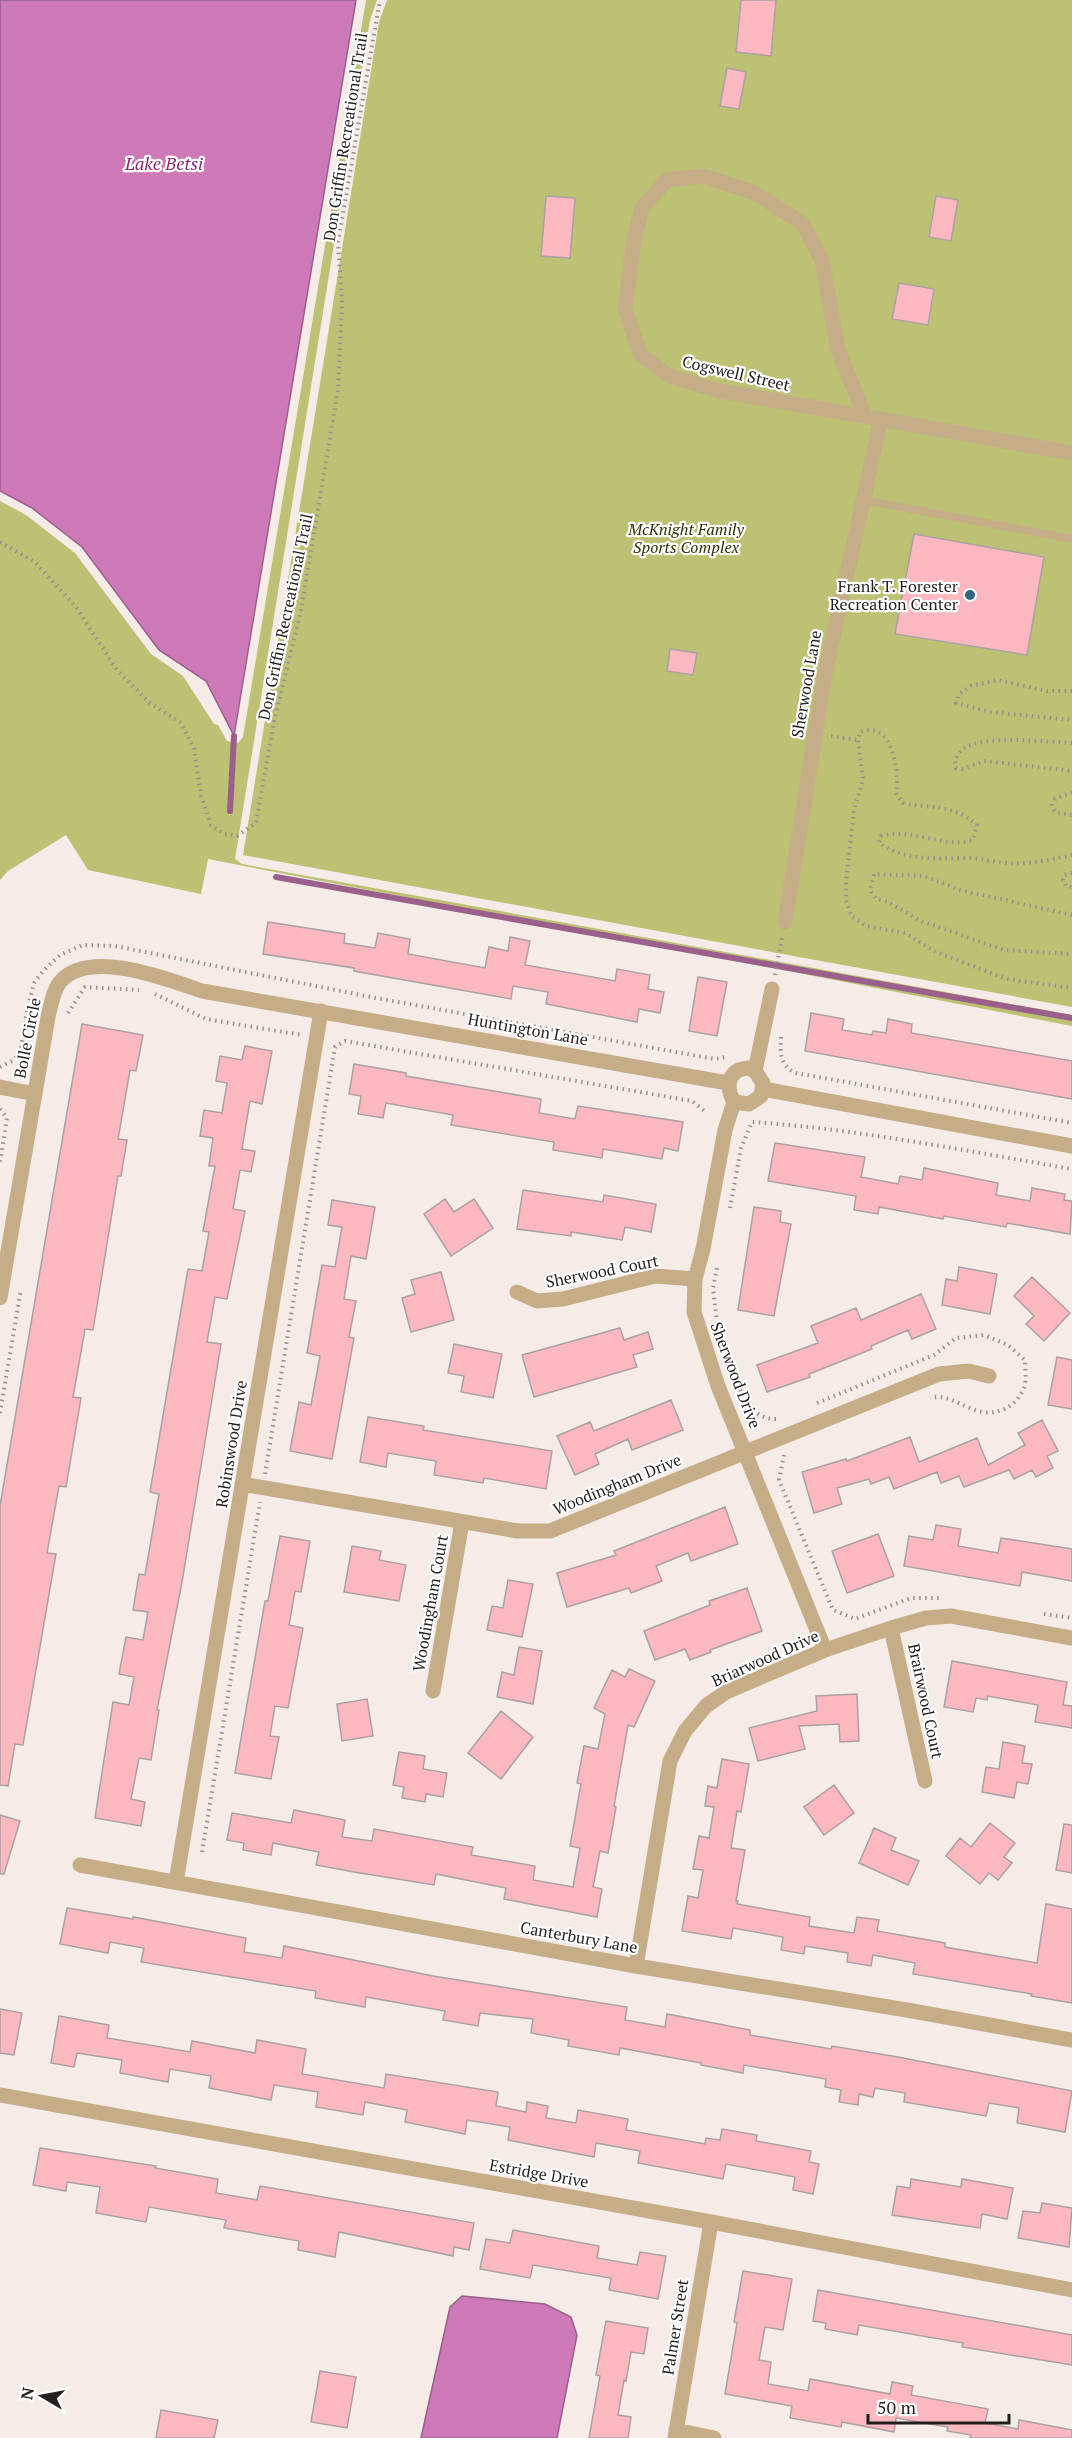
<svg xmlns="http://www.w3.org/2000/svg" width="1072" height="2438" font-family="'PT Serif',serif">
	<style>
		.green { fill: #bcc173 }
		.water { fill: #ce7ab8; stroke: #9a5f8a; stroke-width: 1.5 }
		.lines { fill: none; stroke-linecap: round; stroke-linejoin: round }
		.stream { stroke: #9a5f8a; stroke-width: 6 }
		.building { fill: #fbb8c0; stroke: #aba1a2; stroke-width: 1.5 }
		.path { stroke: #97908d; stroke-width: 4; stroke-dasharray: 1.5 4.5; stroke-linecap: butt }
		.lane { stroke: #c5ad87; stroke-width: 8 }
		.street { stroke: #c5ad87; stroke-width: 15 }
		.poi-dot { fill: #336683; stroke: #fff; stroke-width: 2 }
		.labels { text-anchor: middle; stroke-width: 4.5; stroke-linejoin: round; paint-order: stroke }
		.street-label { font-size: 16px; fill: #221f1d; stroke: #fff }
		.park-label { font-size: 16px; font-style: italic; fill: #303103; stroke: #fff }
		.poi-label { font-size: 16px; fill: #221f1d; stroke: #fff; text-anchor: end }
		.water-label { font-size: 18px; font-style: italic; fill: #8b2877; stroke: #fff }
	</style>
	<rect width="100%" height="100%" fill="#f5ebe7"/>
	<!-- green -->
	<path class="green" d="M366,0H377L370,20L235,859L242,864L1072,1015V1026L208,859L201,894L88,870L66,835L8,871L0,880V501L26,515L75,553L151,654L183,676L214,724L218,725L227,741L238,743L243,737Z
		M387,0H1072V1007L243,855L379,22Z"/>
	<!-- water -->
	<path class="water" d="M0,0H356L234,736L206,681L159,650L82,547L32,508L0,491Z
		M462,2296L545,2304L571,2317L577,2335L557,2438H421L450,2307Z"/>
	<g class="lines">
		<!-- stream -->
		<path class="stream" d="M230,811L234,736
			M276,877L1072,1018"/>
	</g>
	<!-- building -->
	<path class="building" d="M741,0H776L771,56L736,52Z
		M727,68L746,72L739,109L720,106Z
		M546,196L575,198L570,258L541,256Z
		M936,196L958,200L951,241L929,237Z
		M899,283L934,289L928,325L892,319Z
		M914,534L1044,557L1027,655L895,634Z
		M670,649L697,653L693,675L667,671Z
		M268,922L345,934L344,943L375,948L378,933L410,939L408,954L485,968L489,947L508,951L510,937L530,941L525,965L615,981L617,969L650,975L648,989L664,992L660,1013L639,1009L637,1022L546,1004L548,992L513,986L511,999L354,971V968L263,954Z
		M698,977L727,982L717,1036L689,1031Z
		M811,1013L844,1019L842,1030L872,1035L873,1031L886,1033L888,1019L912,1024L911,1033L1072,1061V1099L805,1051Z
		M82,1024L143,1035L136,1071L130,1070L118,1139L127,1140L121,1176H118L93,1330L85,1329L73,1397L81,1398L66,1487L59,1486L47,1553L56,1554L23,1745L15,1744L8,1786L0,1785V1506Z
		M245,1046L272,1051L262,1104L250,1101L242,1149L255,1151L251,1172L240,1170L233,1209L245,1211L227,1299L215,1297L207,1342L221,1344L182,1582L157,1710H159L151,1760L139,1758L131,1799L145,1802L141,1826L95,1818L113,1702L129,1705L134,1677L119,1674L126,1637L143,1640L148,1612L133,1610L139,1574L145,1575L159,1494L150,1492L188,1269L202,1271L209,1232L203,1231L215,1166H209L213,1138L200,1136L204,1110L222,1113L227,1083L216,1081L220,1056L242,1060Z
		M354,1064L406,1073V1076L541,1099L539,1113L575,1119L578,1106L683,1122L678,1151L664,1148L662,1159L603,1149L602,1158L553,1150L554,1142L451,1125L453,1115L386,1103L383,1118L358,1114L361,1096L349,1094Z
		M775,1143L865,1157L861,1177L898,1184L900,1176L922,1180L924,1168L998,1183L996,1195L1030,1201L1032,1188L1065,1194L1064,1200L1072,1201L1070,1234L1007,1223L1006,1227L944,1216L943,1219L879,1207L878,1214L854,1210L856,1196L768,1181Z
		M523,1190L603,1202L604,1195L656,1204L651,1232L625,1227L622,1240L571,1232V1236L517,1229Z
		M445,1199L454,1212L474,1199L493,1228L451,1256L424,1214Z
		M332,1200L375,1207L366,1259L351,1256L344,1299L356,1301L349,1337L354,1338L332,1459L290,1451L299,1402L311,1405L320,1356L307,1353L322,1265L335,1267L342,1227L328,1225Z
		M754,1207L781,1211L780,1222L791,1224L774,1316L738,1310Z
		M959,1267L997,1274L990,1314L942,1305L946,1279L957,1281Z
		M441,1272L454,1320L411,1332L402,1298L415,1294L411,1280Z
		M1032,1277L1070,1313L1044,1341L1026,1324L1034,1316L1014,1296Z
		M921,1294L936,1329L912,1339L908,1330L871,1346L872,1349L809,1374L810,1377L767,1392L757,1365L818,1343L811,1326L856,1308L861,1320Z
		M620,1328L624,1340L648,1332L653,1349L633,1355L637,1367L534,1397L522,1355Z
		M454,1344L502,1354L493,1398L461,1392L464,1376L448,1373Z
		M1057,1357L1072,1360V1409L1048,1405Z
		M671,1400L683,1430L632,1450L628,1439L595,1454L599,1464L575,1475L557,1436L590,1422L594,1431Z
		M368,1417L424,1426L423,1430L552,1451L546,1489L484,1478L483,1483L434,1475L436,1461L388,1453L386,1467L360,1462Z
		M1042,1420L1058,1451L1047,1456L1053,1468L1036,1477L1032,1470L1014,1479L1009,1470L964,1487L959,1476L941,1483L937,1472L894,1489L889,1477L871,1484L869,1479L837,1488L842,1504L814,1513L802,1472L846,1459L847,1461L910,1437L919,1462L977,1438L988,1465L1025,1445L1018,1433Z
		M725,1507L738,1544L691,1561L688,1553L656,1566L662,1581L631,1593L629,1588L567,1607L557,1573L616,1555L614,1551Z
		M936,1525L961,1529L958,1546L998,1553L1001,1538L1072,1549V1581L1022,1572L1020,1586L904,1566L909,1536L933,1540Z
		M878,1534L894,1576L847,1593L832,1551Z
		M280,1536L310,1541L301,1592L295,1591L289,1625L303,1628L288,1708L275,1706L270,1736L279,1737L271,1779L235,1773L265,1601H268Z
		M352,1546L381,1551L379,1560L406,1565L399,1601L344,1592Z
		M508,1580L533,1584L522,1637L487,1630L492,1606L503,1608Z
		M747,1588L762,1631L710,1650L711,1652L690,1660L685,1649L655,1660L644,1631L710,1605L709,1601Z
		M519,1647L542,1651L533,1704L497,1697L502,1672L514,1675Z
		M952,1661L1067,1682L1063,1705L1072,1706V1728L1035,1722L1038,1705L988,1696L987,1700L976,1698L973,1712L944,1707Z
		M629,1669L655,1681L634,1727L628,1725L614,1806L616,1807L608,1853L600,1851L593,1887L602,1889L597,1917L504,1899L506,1888L436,1874L434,1885L354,1872L316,1865L319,1852L273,1843L271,1855L243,1850L244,1843L227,1840L232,1813L291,1823L294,1810L345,1820L342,1837L372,1841L374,1829L473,1847L471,1855L535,1866L533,1880L573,1887L580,1848L570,1846L581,1784L577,1783L584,1746L598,1749L605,1714L594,1708L612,1670L625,1677Z
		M857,1694L859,1741L840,1742L839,1724L799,1726L805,1749L758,1761L749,1728L817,1711L816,1696Z
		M367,1699L373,1736L342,1741L337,1704Z
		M501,1711L533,1737L501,1779L468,1753Z
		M1003,1742L1025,1746L1022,1763L1032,1764L1028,1784L1017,1782L1014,1798L982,1792L986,1767L999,1769Z
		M399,1752L425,1756L423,1769L447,1773L443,1797L426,1794L425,1802L402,1798L404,1787L393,1785Z
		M722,1759L749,1764L741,1812L737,1811L731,1848L745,1850L736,1901H738L737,1904L810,1917L809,1926L854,1933L857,1917L879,1920L877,1931L945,1943V1947L1037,1963L1046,1904L1072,1909V2003L1031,1996L1032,1994L913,1974L915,1963L873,1955L871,1966L847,1962L848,1953L805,1946L804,1954L781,1950L783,1937L733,1928L731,1939L682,1931L688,1896L698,1898L703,1870L693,1869L699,1836L709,1838L714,1807L705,1806L708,1786L717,1788Z
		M834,1785L854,1813L824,1835L804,1807Z
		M0,1815L20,1821L4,1874H0Z
		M990,1823L1015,1843L1004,1857L1012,1863L998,1880L989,1873L980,1884L946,1856L960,1838L971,1847Z
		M1064,1824L1072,1825V1873L1056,1870Z
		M874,1828L896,1838L891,1850L919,1861L908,1885L859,1863Z
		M67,1908L133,1919V1917L246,1938L244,1952L282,1958L284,1946L433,1976L627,2007L625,2020L665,2027L667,2014L750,2030V2035L831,2049L832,2046L898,2057L1072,2091L1065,2132L1017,2123L1019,2108L989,2103L986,2116L904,2102L905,2093L875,2088L873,2097L859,2094L858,2105L839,2102L841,2090L825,2087L826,2079L744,2065L743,2073L701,2065V2063L620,2048L619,2055L568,2046L569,2040L531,2033L533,2019L480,2013L478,2026L443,2020L445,2011L366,1997L365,2007L315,1998L316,1991L141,1962L144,1948L110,1942L108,1953L60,1944Z
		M0,2009L22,2013L14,2055L0,2053Z
		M59,2016L109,2025L107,2038L190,2052L192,2041L255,2053L257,2040L306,2049L302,2074L384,2088L386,2074L498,2092L496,2106L526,2112L527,2102L548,2106L546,2118L576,2123L578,2110L628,2119L626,2130L705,2144L706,2138L720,2140L722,2129L757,2135L756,2141L811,2151L809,2162L819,2164L813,2194L793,2190L795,2177L726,2164L723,2179L638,2163L640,2151L596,2143L594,2157L508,2140L510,2127L467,2120L465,2134L405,2122L407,2110L365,2102L363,2115L316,2107L318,2092L274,2085L271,2100L209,2088L211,2076L170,2069L168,2082L120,2073L122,2060L77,2053L74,2067L51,2063Z
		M40,2148L156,2166L155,2168L218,2179L216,2193L257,2200L260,2186L474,2223L469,2250L454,2247L453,2256L339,2232L335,2257L298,2250L299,2241L224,2228L226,2220L149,2207L146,2222L96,2213L100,2187L67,2182L66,2191L33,2185Z
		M911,2179L961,2187L962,2179L1013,2188L1007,2219L982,2214L980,2228L892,2215L897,2186L910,2188Z
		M1042,2203L1072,2208L1069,2247L1018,2238L1023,2211L1040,2213Z
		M513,2230L599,2246L597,2258L637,2265L640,2252L666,2256L658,2299L609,2290L611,2278L533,2265L530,2278L480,2269L486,2239L510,2243Z
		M743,2271L792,2279L783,2330L765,2327L759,2360L771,2362L768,2384L808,2391L810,2379L890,2394L892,2382L913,2386L911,2395L988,2409L985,2423L1018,2429L1019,2420L1072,2430V2438H970L971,2435L947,2431L948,2427L896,2418L894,2432L842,2422L841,2427L790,2418L792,2406L725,2394L737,2323L734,2322Z
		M818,2290L1072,2335V2365L962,2347L963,2343L859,2325L857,2335L825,2329L826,2323L813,2321Z
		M606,2321L648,2328L644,2354L631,2352L626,2381L624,2380L618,2415L631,2417L628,2438H589L600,2376L596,2375Z
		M320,2371L356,2377L347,2428L311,2422Z
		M161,2410L218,2420L214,2438H156Z"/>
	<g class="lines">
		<!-- path -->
		<path class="path" d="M0,542L35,562L76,607L117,670L150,703L181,723L194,749L201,796L211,825L224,834L237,836L256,823L274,722L301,610L338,390L342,302L338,242L380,0
			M1072,691H1047L997,680L971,686L959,694L956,703L990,712L1072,720
			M831,736L858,740
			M1072,743C1047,742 983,734 963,749C960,751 957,756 955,760L956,768L962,769L984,761L1072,771
			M1072,792L1055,799L1052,805L1055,812L1072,815
			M1072,855C1051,859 1029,865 1007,863C994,862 983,859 970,858C938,858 907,862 879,843L881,836C911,827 943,849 973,840L977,825C952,803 931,809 903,803L896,793C900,771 892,719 860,732L858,740L863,780L854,810L846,881V900L852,917L866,926L905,933L936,952L1007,979L1072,988
			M1072,873L1064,875L1063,880L1066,886L1072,887
			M1072,915L960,890L924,876L874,874L870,890L876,899L888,902L921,921L1004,950L1072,954
			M775,975L782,938
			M155,994L206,1019L302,1035
			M68,1013L85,987L139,990
			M781,1037C780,1053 780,1066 796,1073L1072,1123
			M0,1067L14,1060L21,1049L27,1010L34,983L44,970L60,955L83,945L115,946L376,998L715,1059L726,1057
			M0,1109L7,1118L0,1162
			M730,1208L741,1148L752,1122C859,1129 966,1151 1072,1169
			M717,1323L713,1288L717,1268
			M726,1350C736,1376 743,1420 777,1419
			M817,1403L934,1355L956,1338L984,1335L1008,1345L1025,1360C1025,1368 1027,1381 1024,1388C1014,1411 991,1418 970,1408C956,1403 946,1394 930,1398
			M0,1413L21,1289
			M784,1455L779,1480L833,1610L855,1619L911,1598H941
			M265,1474L335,1047L345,1041L692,1101L707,1113
			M1044,1614L1072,1618
			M202,1852L260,1502"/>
		<!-- lane -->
		<path class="lane" d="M863,500L1072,539"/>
		<!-- street -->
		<path class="street" d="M865,416L838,350L822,260L802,223L753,192L702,176L667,180L642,208L634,239L625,308L640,354L669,376L720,391L1072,453
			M785,922L825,674L881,419
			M749,1068L755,1071L763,1083L761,1096L749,1104L734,1102C725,1086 728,1069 749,1068Z
			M755,1071L772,989
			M0,1087L35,1094
			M763,1089L1072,1146
			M734,1102L725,1130L703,1249L695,1279L694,1312L718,1386L825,1650
			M517,1292L537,1301L563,1299L655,1276L695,1279
			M0,1298L48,1017C51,1005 53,991 60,982C89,948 167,979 202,991L728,1083
			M242,1484L518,1531H550L939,1374L969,1371L989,1376
			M891,1628L925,1781
			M433,1691L462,1522
			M80,1865L636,1966L907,2010L1072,2040
			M176,1882L321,1011
			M636,1966L670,1761L685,1731L706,1706L726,1692L825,1650L891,1628L926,1618L951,1616L1072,1638
			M0,2095L711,2222L1072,2290
			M676,2430L714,2438
			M675,2438L711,2222"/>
	</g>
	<!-- markers -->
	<circle class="poi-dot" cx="970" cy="595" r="6"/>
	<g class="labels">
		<!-- street labels -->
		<g class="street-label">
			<text transform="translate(345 137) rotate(-81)" y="6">Don Griffin Recreational Trail</text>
			<text transform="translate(736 373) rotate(13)" y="6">Cogswell Street</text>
			<text transform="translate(285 617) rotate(-78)" y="6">Don Griffin Recreational Trail</text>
			<text transform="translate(806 684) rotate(-80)" y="6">Sherwood Lane</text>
			<text transform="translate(528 1029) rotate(10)" y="6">Huntington Lane</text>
			<text transform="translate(27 1038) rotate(-79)" y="6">Bolle Circle</text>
			<text transform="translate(602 1271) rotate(-11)" y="6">Sherwood Court</text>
			<text transform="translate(736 1375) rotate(69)" y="6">Sherwood Drive</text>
			<text transform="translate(231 1444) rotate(-81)" y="6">Robinswood Drive</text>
			<text transform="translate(617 1484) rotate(-22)" y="6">Woodingham Drive</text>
			<text transform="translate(430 1603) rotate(-80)" y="6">Woodingham Court</text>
			<text transform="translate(765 1658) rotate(-24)" y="6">Briarwood Drive</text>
			<text transform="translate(926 1701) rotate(78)" y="6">Brairwood Court</text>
			<text transform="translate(579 1937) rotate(10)" y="6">Canterbury Lane</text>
			<text transform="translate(539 2173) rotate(10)" y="6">Estridge Drive</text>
			<text transform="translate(675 2327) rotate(-81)" y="6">Palmer Street</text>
		</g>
		<!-- park labels -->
		<g class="park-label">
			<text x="686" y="535">McKnight Family<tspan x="686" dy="18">Sports Complex</tspan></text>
		</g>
		<!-- poi labels -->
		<g class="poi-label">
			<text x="958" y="592">Frank T. Forester<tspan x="958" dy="18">Recreation Center</tspan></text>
		</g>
		<!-- water labels -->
		<g class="water-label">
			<text x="164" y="170">Lake Betsi</text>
		</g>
	</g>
	<!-- north arrow -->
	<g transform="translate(42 2396) rotate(280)" stroke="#ffffff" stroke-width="4.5" paint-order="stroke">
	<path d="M0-4.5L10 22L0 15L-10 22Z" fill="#221f1d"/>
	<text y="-9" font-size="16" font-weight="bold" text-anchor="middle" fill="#221f1d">N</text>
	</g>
	<!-- scale -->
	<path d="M868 2414v9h141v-9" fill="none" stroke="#221f1d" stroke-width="3"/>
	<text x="877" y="2414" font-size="18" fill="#221f1d" stroke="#ffffff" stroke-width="4.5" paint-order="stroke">50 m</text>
</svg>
